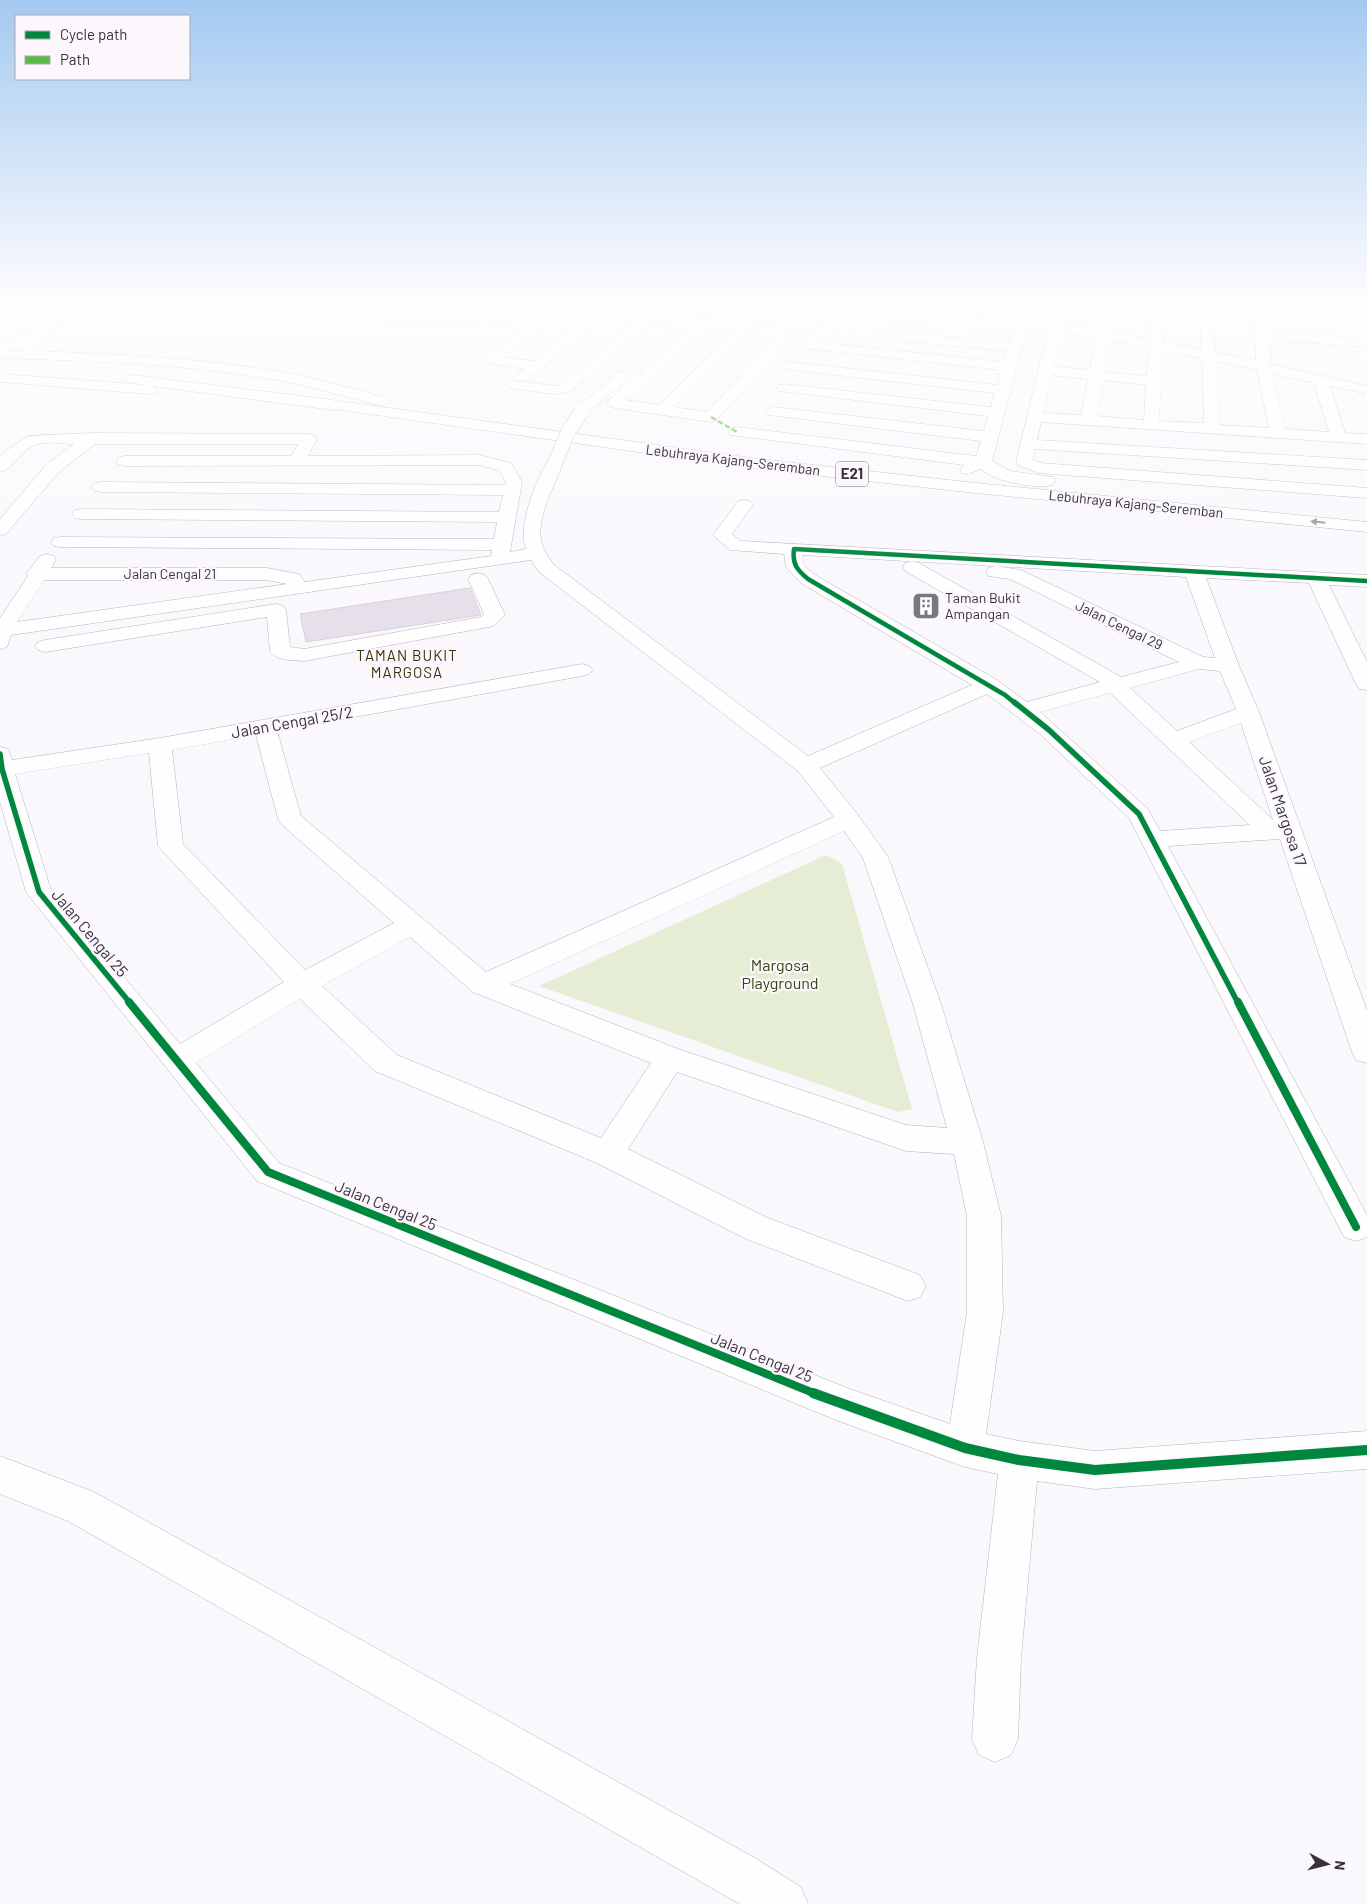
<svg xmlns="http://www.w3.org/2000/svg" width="1367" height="1904" font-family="Barlow,sans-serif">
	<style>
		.green { fill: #e5edd4 }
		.building { fill: #e7e0eb; stroke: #d7d3da }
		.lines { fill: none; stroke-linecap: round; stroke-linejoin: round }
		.minor-casing { stroke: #b7b3ba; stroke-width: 1 }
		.major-casing { stroke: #b7b3ba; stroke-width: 1 }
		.highway-casing { stroke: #b7b3ba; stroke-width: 1 }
		.minor { fill: #fefeff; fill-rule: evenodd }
		.major { fill: #fefeff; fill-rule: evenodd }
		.highway { fill: #fefeff; fill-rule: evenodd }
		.minor-bridge-casing { stroke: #b7b3ba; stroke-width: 15; stroke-linecap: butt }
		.minor-bridge { stroke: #fefeff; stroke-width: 14 }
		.quiet { stroke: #58b947; stroke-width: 2.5; stroke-dasharray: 5.5 2.5; stroke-linecap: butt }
		.cycleway-far3-casing { stroke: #fbf7fd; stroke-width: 6 }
		.cycleway-far2-casing { stroke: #fbf7fd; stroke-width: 9 }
		.cycleway-far1-casing { stroke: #fbf7fd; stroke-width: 11 }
		.cycleway-casing { stroke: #fbf7fd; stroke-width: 13 }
		.cycleway-far3 { stroke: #00873e; stroke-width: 4.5 }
		.cycleway-far2 { stroke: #00873e; stroke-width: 5.5 }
		.cycleway-far1 { stroke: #00873e; stroke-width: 8 }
		.cycleway { stroke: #00873e; stroke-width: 10 }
		.oneway { fill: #9a989d }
		.labels { text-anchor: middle; stroke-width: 4.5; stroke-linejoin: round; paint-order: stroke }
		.far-street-label { font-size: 14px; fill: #37313b; stroke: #fbf7fd }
		.far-poi-label { font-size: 14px; fill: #37313b; stroke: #fbf7fd; text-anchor: start }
		.shield { fill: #fbf7fd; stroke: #726c75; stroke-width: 1 }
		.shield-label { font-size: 15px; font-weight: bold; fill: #37313b }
		.far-neighbourhood-label { font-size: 15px; letter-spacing: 1px; fill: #383409; stroke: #fbf7fd }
		.street-label { font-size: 16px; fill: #37313b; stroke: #fbf7fd }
		.park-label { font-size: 16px; fill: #37470d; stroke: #fbf7fd }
	</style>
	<rect width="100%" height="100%" fill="#faf8fc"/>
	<!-- green -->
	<path class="green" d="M826,855L842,864L912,1109L898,1112L539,986Z"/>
	<!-- building -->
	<path class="building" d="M470,588L481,615L306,642L300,614Z"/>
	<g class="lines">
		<defs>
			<path id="minor" d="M697,299H745L802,305L807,299H820L810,312L805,313L708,303L696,318L786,330L793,334L791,339L716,420L711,422L614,408L609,406L606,403L692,325L675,335L668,331L676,323L653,320L570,392L555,394L509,388L507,385L509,382L514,381L555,386L561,385L639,318L608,314L527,380H517L515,377L524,369L489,363L487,360L488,356L543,314L492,323L322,318H66L35,345L38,349L50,352L52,355L50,358C40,360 26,356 21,347L0,353V345L35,331L50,318H0V310H59L67,306L74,310H322L492,315L560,303L580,302L683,316ZM580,310L594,312L533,361L503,357L561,311ZM705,327L733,331L659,405L626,400ZM746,333L778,337L707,412L674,407Z
				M863,299H878L864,310L1015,323L1022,299H1034L1029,321L1050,324L1057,299H1069L1063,325L1097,330L1100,299H1112L1110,332L1150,339L1153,299H1165L1163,342L1201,349L1200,299H1212L1215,352L1256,361L1254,299L1367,306V314L1267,307L1269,331L1367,339V347L1270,340V364L1367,386V394L1330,386L1345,433L1367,434V444L1041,422L1037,440L1367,460V470L1035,449L1033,460L1041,463L1367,488V498L1038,473L1018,465L1016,462L1048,331L1027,329L992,461L1010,471L1053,477L1055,481L1053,485C1035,489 995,482 981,469L968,474L962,473L960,469L964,465L731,435L729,432L731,429L737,427L976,456L981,441L769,415L766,412L769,409L774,407L984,431L988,416L779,391L777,388L779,385L784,384L991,407L994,393L785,369L783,366L785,363L790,362L997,385L1001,370L801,348L799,345L802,339ZM854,317H855L1012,331L1009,343L855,328L848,332L855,336L1007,351L1003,362L816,342ZM1062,333L1096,338L1090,370L1054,366ZM1109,340L1149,348L1147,376L1104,372ZM1163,350L1202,358L1204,423L1159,421ZM1216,361L1257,370L1269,428L1220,425ZM1272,373L1314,383L1329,432L1285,429ZM1052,375L1088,379L1081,415L1043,413ZM1103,380L1146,385L1144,420L1097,416Z
				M623,371L628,372L630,375L628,378L587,414H577L574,411L577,408L618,372Z
				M92,433L309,434L315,436L317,439L308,456L479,455L511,463L522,482L510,552L526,549C517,527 536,479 549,459H561L563,463C555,484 537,517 541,539C542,548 548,556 553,564L808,756L972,685L801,583L786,567L784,554L730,550L713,535L738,501L744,500L750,501L753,505L732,534L741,541L1367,575V587L1329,585L1367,662V690L1359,689L1356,684L1309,583L1206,578L1239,666L1259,712L1367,1011V1063L1356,1060L1352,1052L1280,839L1168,846L1367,1215V1237L1356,1241L1344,1237L1129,818L1041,735L987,694L820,768L858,815L888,857L941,1004L983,1142L1001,1216L1003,1312L986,1434L1019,1441L1095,1451L1367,1431V1469L1095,1489L1037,1481L1021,1658L1018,1739L1011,1755L995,1762L979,1755L972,1739L977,1658L998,1474L965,1467L836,1420L257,1181L26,892L0,802V747L8,749L12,760L160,738L582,664L589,666L593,670L589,674L582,676L277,731L301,816L486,972L834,817L798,771L539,572L531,560L11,635L7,647L0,649V618L28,576L26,574L40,556L47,554L54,556L56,560L51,568H267L299,574L305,582L491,556L492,550L60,547L54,546L51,542L54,538L60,537L494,539L497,522L81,519L75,518L72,514L75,510L81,509L499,512L503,495L101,492L95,491L92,487L95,483L101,482L505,485L506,482L499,470L479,465L124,466L118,464L116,461L118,458L124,456H291L298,444H95L59,472L6,534L0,535V519L47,464L74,444C63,444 48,441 38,444C22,448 15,468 0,472V457L7,450L28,436ZM802,555L1186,577L1215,658L1203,657L1021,570L995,566L988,568L986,572L988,576L1010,579L1179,662L1121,677L919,563L912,561L905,563L903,567L905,571L1100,682L1027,702L997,680L815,575L804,566ZM44,580H267L287,584L17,622ZM1199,669L1220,671L1236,709L1177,731L1130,688ZM1110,693L1250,825L1160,831L1148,809L1040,712ZM1241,723L1273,820L1189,742ZM256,735L278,819L281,824L394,923L305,970L183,844L172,750ZM149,753L158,846L284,982L180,1044L51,890L15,774ZM844,831L863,858L913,1004L947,1128L906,1125L681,1050L510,984ZM410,937L473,992L651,1063L601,1138L397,1055L322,986ZM300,999L375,1071L597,1163L744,1238L908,1301L920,1297L926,1286L920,1275L768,1218L628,1149L677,1072L906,1151L954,1154L967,1216V1312L950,1424L850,1389L279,1163L196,1063Z
				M478,573L485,575L488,579L505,615L494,626L304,661C293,660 276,661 270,651L267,617L45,652L38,650L35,646L38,642L45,640L276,604L283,606L286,610L290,647L304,649L481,617L484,614L468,579L471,575Z
				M0,1456L94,1492L755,1858L801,1887L808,1904H740L68,1521L0,1494Z"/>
			<path id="major" d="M0,350C92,353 185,356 276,371C314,378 351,388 387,398L390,401L387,404L382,406C347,397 313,387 278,380C187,364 93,361 0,358Z
				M0,374L147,385L127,382L125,379L127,376L132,375L333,400L338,402L341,405L338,408L333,410L152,386L158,390L156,393L151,394L0,382Z"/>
			<path id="highway" d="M339,401L751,458L966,482L1367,522V532L966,492L751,468L334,409L331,406L334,403Z"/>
		</defs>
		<!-- minor casing -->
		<use href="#minor" class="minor-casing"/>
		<!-- major casing -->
		<use href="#major" class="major-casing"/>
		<!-- highway casing -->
		<use href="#highway" class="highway-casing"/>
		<!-- minor -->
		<use href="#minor" class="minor"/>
		<!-- major -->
		<use href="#major" class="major"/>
		<!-- highway -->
		<use href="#highway" class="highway"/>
		<defs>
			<path id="minor-bridge" d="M555,463L568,432L582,411"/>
		</defs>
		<!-- minor-bridge casing -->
		<use href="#minor-bridge" class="minor-bridge-casing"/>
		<!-- minor-bridge -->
		<use href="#minor-bridge" class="minor-bridge"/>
		<!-- quiet -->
		<path class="quiet" d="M711,417L737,432"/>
		<defs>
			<path id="cycleway-far3" d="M1016,704L1005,695L808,579C797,570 792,564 794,549L1367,581"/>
			<path id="cycleway-far2" d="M1014,702L1049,730L1139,814L1238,1003
				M0,754L2,769L39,892L130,1003"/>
			<path id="cycleway-far1" d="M129,1002L268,1172L816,1394
				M1238,1002L1356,1227"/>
			<path id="cycleway" d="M813,1393L965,1448L1019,1460L1095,1470L1367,1450"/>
		</defs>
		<!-- cycleway-far3 casing -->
		<use href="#cycleway-far3" class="cycleway-far3-casing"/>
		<!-- cycleway-far2 casing -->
		<use href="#cycleway-far2" class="cycleway-far2-casing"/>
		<!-- cycleway-far1 casing -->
		<use href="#cycleway-far1" class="cycleway-far1-casing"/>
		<!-- cycleway casing -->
		<use href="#cycleway" class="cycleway-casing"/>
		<!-- cycleway-far3 -->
		<use href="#cycleway-far3" class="cycleway-far3"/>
		<!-- cycleway-far2 -->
		<use href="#cycleway-far2" class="cycleway-far2"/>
		<!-- cycleway-far1 -->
		<use href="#cycleway-far1" class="cycleway-far1"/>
		<!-- cycleway -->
		<use href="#cycleway" class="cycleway"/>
	</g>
	<!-- one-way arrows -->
	<defs><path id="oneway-solid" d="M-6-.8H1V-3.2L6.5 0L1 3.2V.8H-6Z" transform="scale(1.25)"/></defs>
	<use class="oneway" href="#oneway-solid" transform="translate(1318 522) rotate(-174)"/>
	<!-- sky -->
	<linearGradient id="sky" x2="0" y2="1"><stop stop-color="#a4c9f0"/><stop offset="0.53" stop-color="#fdfcfe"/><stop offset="1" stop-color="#fdfcfe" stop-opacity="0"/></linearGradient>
	<rect width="1367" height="565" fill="url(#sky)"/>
	<!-- icons -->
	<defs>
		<symbol id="building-square" viewBox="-11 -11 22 22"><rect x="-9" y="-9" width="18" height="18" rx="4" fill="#7b777f" stroke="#fbf7fd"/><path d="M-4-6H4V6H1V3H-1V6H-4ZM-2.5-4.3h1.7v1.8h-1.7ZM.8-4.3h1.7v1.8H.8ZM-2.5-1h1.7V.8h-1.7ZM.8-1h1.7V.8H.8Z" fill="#fff"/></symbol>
	</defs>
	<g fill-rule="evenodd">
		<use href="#building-square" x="910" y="590" width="32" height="32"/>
	</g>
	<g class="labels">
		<!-- far-street labels -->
		<g class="far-street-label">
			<text transform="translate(733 460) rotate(7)" y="5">Lebuhraya Kajang-Seremban</text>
			<text transform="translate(1136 504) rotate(6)" y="5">Lebuhraya Kajang-Seremban</text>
			<text x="170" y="579">Jalan Cengal 21</text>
			<text transform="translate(1119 625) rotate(26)" y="5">Jalan Cengal 29</text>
		</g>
		<!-- far-poi labels -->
		<g class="far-poi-label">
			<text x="945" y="603">Taman Bukit<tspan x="945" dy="16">Ampangan</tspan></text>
		</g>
		<!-- shield labels -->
		<rect class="shield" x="836" y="461.5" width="32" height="25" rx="4"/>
		<g class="shield-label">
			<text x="852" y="479">E21</text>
		</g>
		<!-- far-neighbourhood labels -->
		<g class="far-neighbourhood-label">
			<text x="407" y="661">TAMAN BUKIT<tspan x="407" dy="17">MARGOSA</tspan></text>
		</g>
		<!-- street labels -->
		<g class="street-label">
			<text transform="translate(292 722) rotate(-10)" y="6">Jalan Cengal 25/2</text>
			<text transform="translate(1283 811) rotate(71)" y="6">Jalan Margosa 17</text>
			<text transform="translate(90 933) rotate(50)" y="6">Jalan Cengal 25</text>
			<text transform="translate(386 1205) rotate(22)" y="6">Jalan Cengal 25</text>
			<text transform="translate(762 1357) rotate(22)" y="6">Jalan Cengal 25</text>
		</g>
		<!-- park labels -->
		<g class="park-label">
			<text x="780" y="971">Margosa<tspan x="780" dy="18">Playground</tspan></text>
		</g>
	</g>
	<!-- legend -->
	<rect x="15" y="15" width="175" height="65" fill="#fbf7fd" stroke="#ada8af"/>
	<rect x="25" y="31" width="25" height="8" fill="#00873e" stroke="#ada8af"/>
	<text x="60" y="40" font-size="15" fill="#37313b">Cycle path</text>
	<rect x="25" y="56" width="25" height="8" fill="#58b947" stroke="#ada8af"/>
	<text x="60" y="65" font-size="15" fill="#37313b">Path</text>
	<!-- north arrow -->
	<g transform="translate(1327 1864) rotate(97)" stroke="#fbf7fd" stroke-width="4" paint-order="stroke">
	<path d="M0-4L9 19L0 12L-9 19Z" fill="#37313b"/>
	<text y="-8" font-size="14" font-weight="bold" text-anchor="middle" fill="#37313b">N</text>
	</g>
</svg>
